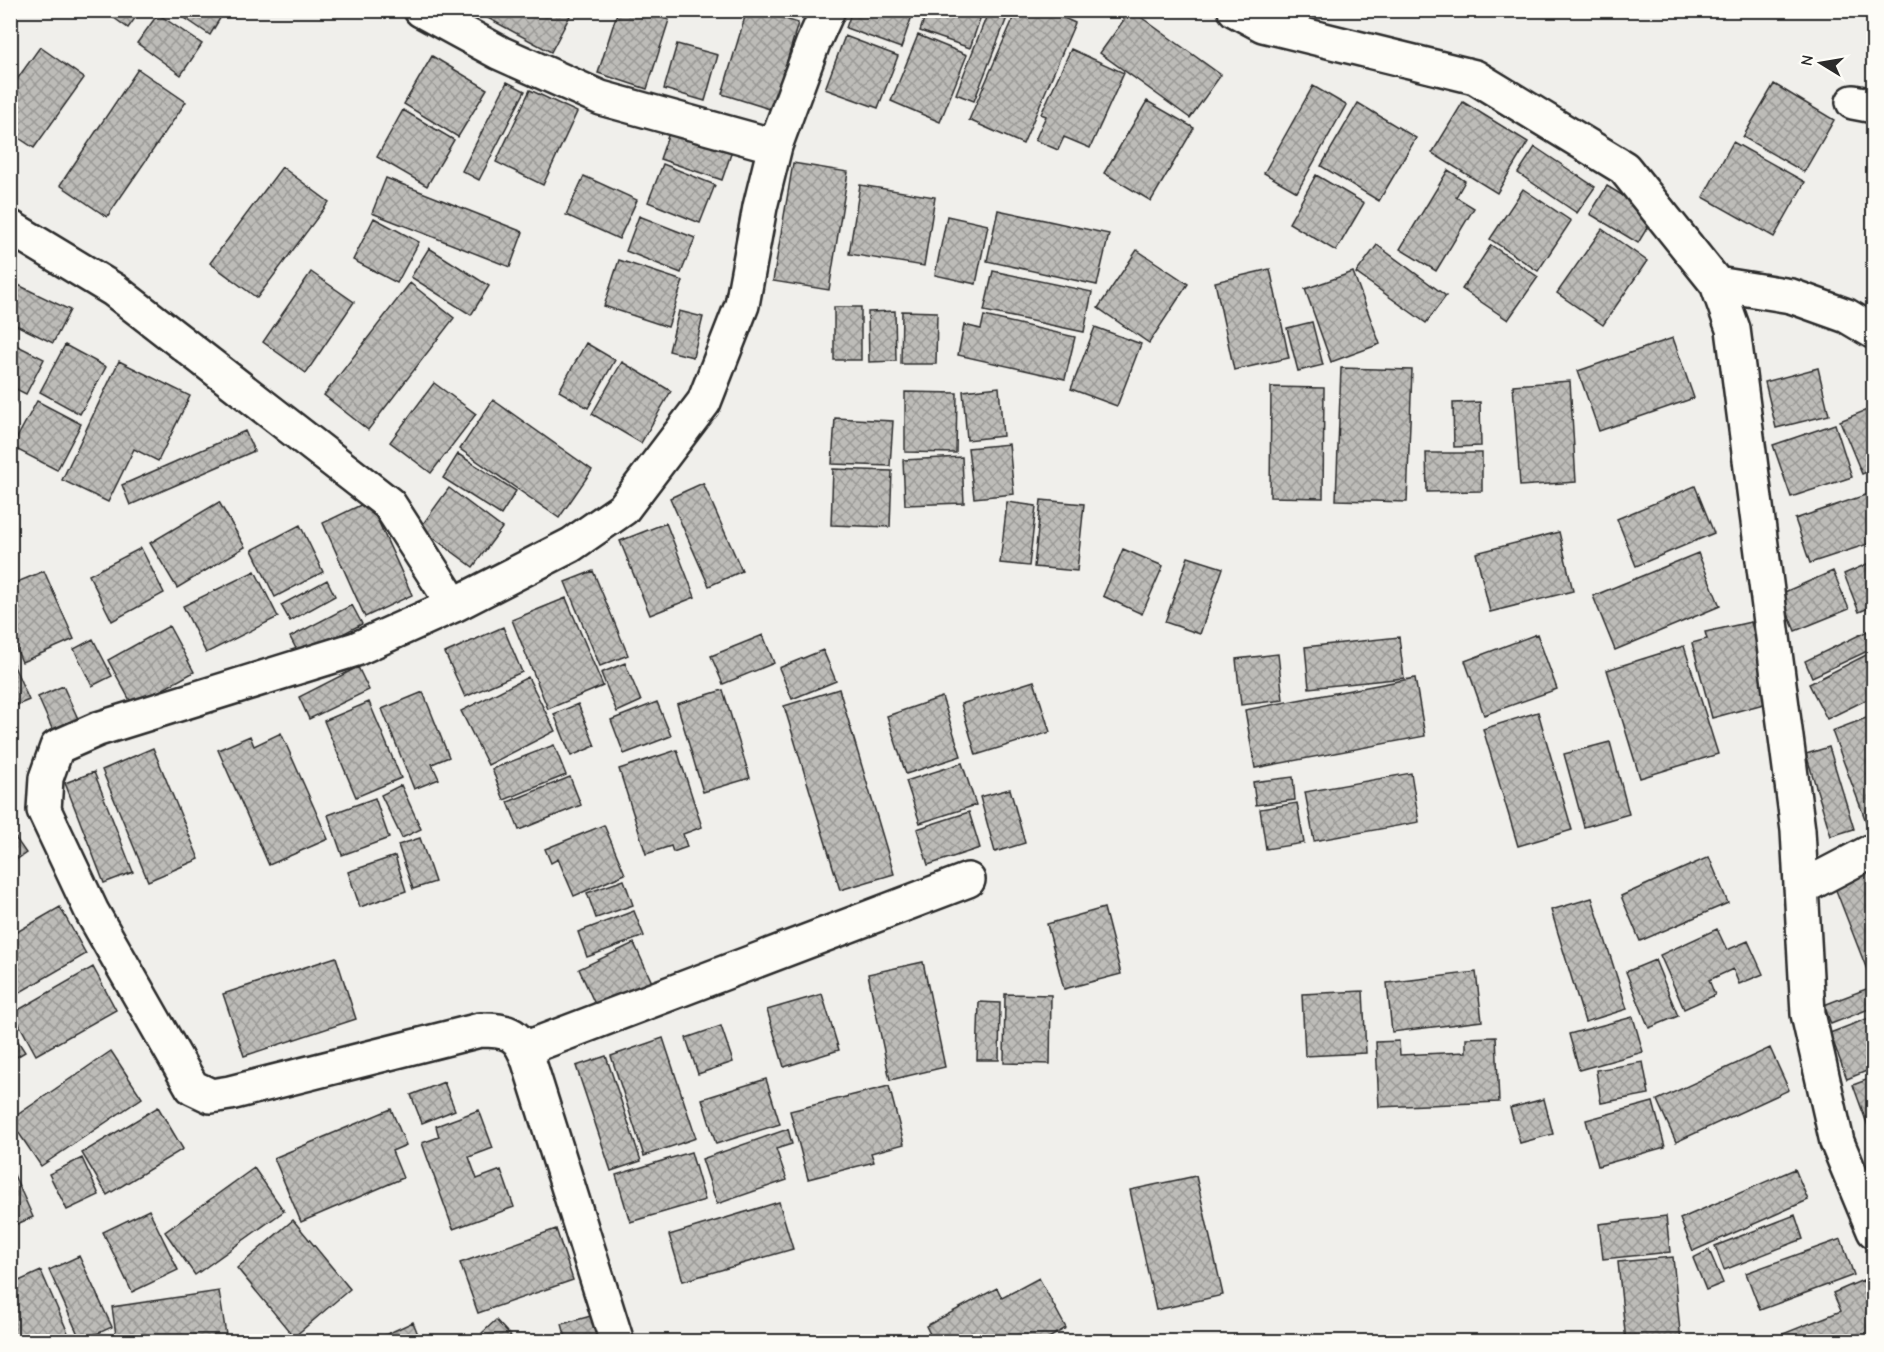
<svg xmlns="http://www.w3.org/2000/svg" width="1884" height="1352" font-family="'Comic Neue',sans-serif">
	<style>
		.building { fill: url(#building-cross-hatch); stroke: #2b2b2b; stroke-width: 1.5 }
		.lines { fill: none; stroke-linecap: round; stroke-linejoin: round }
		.minor-casing { stroke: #2b2b2b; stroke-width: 38 }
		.minor { stroke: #fdfcf7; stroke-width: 33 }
	</style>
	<defs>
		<pattern id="building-cross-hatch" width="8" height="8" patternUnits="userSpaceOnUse" patternTransform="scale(1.5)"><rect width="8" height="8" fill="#bdbcb8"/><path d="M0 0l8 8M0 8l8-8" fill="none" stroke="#9a9996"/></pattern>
	</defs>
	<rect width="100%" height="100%" fill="#f0efeb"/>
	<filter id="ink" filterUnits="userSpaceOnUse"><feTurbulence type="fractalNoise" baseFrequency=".0167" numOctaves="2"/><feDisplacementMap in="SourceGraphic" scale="12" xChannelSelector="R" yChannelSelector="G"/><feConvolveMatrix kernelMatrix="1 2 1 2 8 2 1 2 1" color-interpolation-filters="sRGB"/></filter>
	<g filter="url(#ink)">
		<!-- building -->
		<path class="building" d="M103,10H141L128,28Z
			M173,10H225L210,35Z
			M473,10H573L551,52Z
			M618,10H639L669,20L647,89L598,73Z
			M747,10H758L798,23L773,110L722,94Z
			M852,10H914L901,48L846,28Z
			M927,10H983L970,48L920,31Z
			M989,10H1010L974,101L956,94Z
			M1017,10H1046L1075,23L1023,144L969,120Z
			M1131,10L1221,75L1190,118L1100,53Z
			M158,14L202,44L181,75L137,43Z
			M918,35L967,55L940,122L891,101Z
			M845,36L898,56L878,108L825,89Z
			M677,44L718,55L705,101L664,89Z
			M40,47L84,78L34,148L10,132V89Z
			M1071,49L1124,73L1090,148L1064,137L1058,150L1035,140L1046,116L1041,114Z
			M432,56L487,89L458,137L404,104Z
			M138,69L186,102L107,217L60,185Z
			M507,82L525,91L479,180L462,171Z
			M1774,84L1834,120L1804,172L1743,137Z
			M1313,86L1346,105L1297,192L1264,173Z
			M530,90L577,112L543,185L496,162Z
			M1147,101L1194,128L1151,201L1104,173Z
			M1463,102L1528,142L1497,193L1432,153Z
			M1358,103L1416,138L1379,201L1321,166Z
			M403,110L454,140L427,186L377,157Z
			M671,127L733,148L722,180L660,159Z
			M1733,142L1805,182L1774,237L1703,197Z
			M1535,147L1595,187L1577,213L1518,173Z
			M793,163L848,172L829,290L773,281Z
			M663,164L715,185L700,223L648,202Z
			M282,167L329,202L257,298L210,263Z
			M1448,170L1465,181L1456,197L1474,208L1436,271L1400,249Z
			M1316,175L1364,203L1336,251L1289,223Z
			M584,176L637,200L619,239L566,215Z
			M386,178L523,232L510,267L372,213Z
			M860,185L935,197L924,266L849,254Z
			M1607,186L1655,215L1638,243L1590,214Z
			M1523,189L1571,221L1538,271L1490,239Z
			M998,210L1109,234L1097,285L987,261Z
			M639,216L695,238L681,273L626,251Z
			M947,216L988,225L976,284L935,275Z
			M374,218L419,242L397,283L353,260Z
			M1602,229L1647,261L1603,325L1557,293Z
			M1377,245L1446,296L1426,323L1356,273Z
			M1491,245L1538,277L1508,320L1462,289Z
			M429,248L489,286L471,315L411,277Z
			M1137,250L1188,284L1149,343L1098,308Z
			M619,260L683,281L668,327L604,306Z
			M1270,269L1289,358L1234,370L1215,282Z
			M993,271L1092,292L1084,332L984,311Z
			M311,272L354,302L306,373L263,342Z
			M1353,272L1380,344L1331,362L1305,289Z
			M10,281L70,310L53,343L10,322Z
			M410,283L454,318L368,430L324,395Z
			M834,307H861V360H834Z
			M679,311L703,317L693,357L669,351Z
			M895,311L896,361L869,362L868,312Z
			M902,311L937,312L936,364H901Z
			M984,316L1075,337L1065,379L958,355L964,325L981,329Z
			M1312,322L1323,365L1298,371L1287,328Z
			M1095,327L1141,344L1117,406L1071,389Z
			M1673,338L1694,398L1599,431L1578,371Z
			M10,342L44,359L26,394L10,386Z
			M586,343L615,360L588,408L559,391Z
			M65,345L106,367L80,414L40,392Z
			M119,361L190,396L158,461L134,449L108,502L62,480Z
			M622,362L671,391L641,443L592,414Z
			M1341,368L1412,370L1407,502L1336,500Z
			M1818,368L1829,415L1776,428L1765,382Z
			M1570,381L1576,482L1520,486L1513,385Z
			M434,383L476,414L431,473L390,442Z
			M999,387L1003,436L967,440L963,391Z
			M1271,387L1324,388L1323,498L1270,497Z
			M905,392L957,393L956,453L905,452Z
			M10,399L16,402L10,413Z
			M493,400L592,470L559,518L460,449Z
			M37,401L81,424L57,470L12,447Z
			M1480,402L1481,446L1454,447L1453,403Z
			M1874,407V469L1862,474L1840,421Z
			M835,418L893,421L890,466L832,464Z
			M1835,424L1852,477L1791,497L1773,445Z
			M245,431L254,451L130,505L122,485Z
			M1009,444L1014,494L974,498L968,448Z
			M1426,453H1482V491L1427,492Z
			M458,454L516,491L501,515L443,478Z
			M962,457L964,503L905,505L903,460Z
			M833,469L892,471L890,527L831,525Z
			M703,483L742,571L709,586L670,498Z
			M1695,486L1714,533L1636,566L1617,519Z
			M449,488L502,528L473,567L420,528Z
			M1874,492V542L1810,563L1795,519Z
			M1041,500L1084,504L1077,571L1034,567Z
			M369,501L412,595L365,617L323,523Z
			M219,502L245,547L177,588L150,543Z
			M1007,502L1036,506L1029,566L1000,563Z
			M666,523L695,597L650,615L620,541Z
			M300,525L323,572L275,597L252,550Z
			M1559,532L1573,591L1490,612L1476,553Z
			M141,548L164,593L112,621L89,575Z
			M1123,549L1163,566L1142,614L1103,596Z
			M1698,553L1720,606L1615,650L1593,596Z
			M1188,557L1223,568L1200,634L1165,622Z
			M1874,561V606L1859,612L1844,574Z
			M44,571L74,639L22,662L10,635V585Z
			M255,571L278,617L206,653L183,606Z
			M593,571L628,655L600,666L565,582Z
			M1833,571L1849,609L1795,631L1780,594Z
			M327,580L335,596L290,621L281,605Z
			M566,598L603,686L548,709L512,620Z
			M352,605L362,624L300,656L290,637Z
			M1751,622L1771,702L1712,718L1692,643L1707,639L1705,632Z
			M169,626L194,672L133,706L108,660Z
			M503,627L522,672L465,697L445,653Z
			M1874,628V648L1812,677L1805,661Z
			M1537,634L1557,689L1484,715L1465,661Z
			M763,635L774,663L723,684L711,656Z
			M1399,637L1404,678L1309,688L1305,647Z
			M93,639L112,676L92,686L74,649Z
			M1684,646L1718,754L1640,778L1607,670Z
			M823,650L836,681L792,699L779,668Z
			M1874,651V696L1827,719L1809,684Z
			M1278,654L1283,700L1241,705L1236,659Z
			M10,657L29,700L10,708Z
			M625,663L641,701L617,712L601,673Z
			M358,667L369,690L309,719L299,697Z
			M528,677L555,731L488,765L461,711Z
			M1415,678L1425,736L1255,768L1245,710Z
			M1034,681L1050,732L976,755L961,704Z
			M63,686L79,721L54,733L38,697Z
			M839,689L894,874L840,890L784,706Z
			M723,690L750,778L703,792L677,704Z
			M423,692L449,757L432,764L439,779L414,789L382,709Z
			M942,697L961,756L906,774L887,716Z
			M369,702L401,778L356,797L324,721Z
			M657,702L671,736L624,754L611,720Z
			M578,704L595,746L571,756L554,714Z
			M1538,712L1572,830L1518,846L1483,729Z
			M1874,715V831L1870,832L1832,731Z
			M281,733L328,839L269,865L218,750L250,736L254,746Z
			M1610,742L1629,814L1584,827L1564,754Z
			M554,745L566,775L504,800L492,769Z
			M1829,747L1854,829L1831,836L1806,754Z
			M153,748L199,859L148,881L102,770Z
			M677,750L702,827L683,834L687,847L673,852L671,846L646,854L619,769Z
			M962,763L976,805L920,823L906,781Z
			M94,772L133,872L104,883L65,783Z
			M1411,773L1419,822L1314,841L1305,792Z
			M570,777L581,805L519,830L508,802Z
			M1293,777L1295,800L1256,805L1253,782Z
			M401,785L421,829L402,838L381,795Z
			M1010,789L1025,843L995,852L980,797Z
			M375,798L389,838L342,855L328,815Z
			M1297,803L1304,843L1266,849L1260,809Z
			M969,812L980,848L928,865L917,829Z
			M604,825L625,874L574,896L558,859L551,863L545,849Z
			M10,830L26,853L10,864Z
			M420,838L435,882L413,889L398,845Z
			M395,856L406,891L360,907L348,872Z
			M1709,857L1728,903L1640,941L1621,896Z
			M1874,869V974L1869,975L1834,885Z
			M624,880L633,905L596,918L587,893Z
			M1592,898L1627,1009L1585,1022L1551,910Z
			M60,907L86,954L10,998V936Z
			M1104,908L1121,974L1064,989L1047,924Z
			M634,911L644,936L587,957L578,932Z
			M1717,929L1727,950L1748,941L1763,974L1739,984L1733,969L1709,980L1715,995L1684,1009L1660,955Z
			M634,943L654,987L599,1013L579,969Z
			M336,957L356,1019L244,1056L223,994Z
			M1655,960L1678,1016L1649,1028L1626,972Z
			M923,962L945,1067L890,1080L868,974Z
			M93,967L116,1010L36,1055L13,1013Z
			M1476,972L1482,1021L1392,1032L1387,983Z
			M1874,986V1007L1831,1024L1824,1005Z
			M1363,991L1366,1053L1305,1056L1302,994Z
			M822,994L839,1050L784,1067L767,1010Z
			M1005,994L1051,995L1050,1064L1004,1063Z
			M979,1002L1000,1003L999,1060H977Z
			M1874,1016V1068L1847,1079L1830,1033Z
			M1633,1017L1643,1052L1579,1070L1569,1034Z
			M721,1026L733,1062L698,1074L686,1038Z
			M10,1029L25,1052L10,1061Z
			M1496,1037L1499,1102L1379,1107L1376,1042L1399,1041L1400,1055L1466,1052V1038Z
			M663,1038L696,1138L644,1156L611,1056Z
			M1770,1048L1789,1090L1676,1142L1657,1100Z
			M111,1051L142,1098L41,1166L10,1120Z
			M606,1056L641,1161L611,1171L576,1066Z
			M1643,1062L1649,1094L1601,1103L1596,1070Z
			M1874,1077V1140H1873L1853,1085Z
			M766,1079L780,1124L716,1144L702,1099Z
			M444,1082L455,1110L422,1123L411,1095Z
			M889,1086L904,1144L871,1153L874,1162L808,1179L790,1111Z
			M1544,1099L1553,1134L1520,1143L1510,1108Z
			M1653,1102L1665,1147L1598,1166L1586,1120Z
			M158,1107L183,1149L107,1195L82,1153Z
			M391,1109L406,1145L392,1151L403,1178L301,1222L274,1158Z
			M479,1110L493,1148L469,1157L477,1179L501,1170L514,1207L453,1229L422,1143L439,1137L436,1126Z
			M788,1129L792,1144L776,1149L787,1180L717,1204L702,1159Z
			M691,1152L705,1200L630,1222L616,1175Z
			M82,1158L99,1195L67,1210L49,1174Z
			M10,1166L33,1217L10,1227Z
			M254,1168L284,1211L195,1275L165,1232Z
			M1795,1169L1808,1200L1693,1251L1680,1219Z
			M1196,1176L1223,1295L1156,1310L1130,1190Z
			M779,1202L793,1249L683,1281L669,1235Z
			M149,1210L178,1270L132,1292L103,1232Z
			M1795,1215L1803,1239L1724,1270L1715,1246Z
			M1666,1216L1670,1252L1603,1259L1599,1224Z
			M293,1220L350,1289L294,1337L237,1268Z
			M556,1229L573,1280L478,1313L460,1263Z
			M1841,1239L1854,1275L1760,1310L1746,1273Z
			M1709,1250L1723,1283L1706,1290L1693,1258Z
			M79,1256L112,1327L81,1341L49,1270Z
			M1673,1257L1681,1342H1626L1618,1262Z
			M41,1271L72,1342H13L10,1335V1285Z
			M1039,1278L1066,1328L1042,1342H934L926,1326L997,1288L1002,1298Z
			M1863,1280L1874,1307V1342H1769L1768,1340L1841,1311L1833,1293Z
			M219,1291L227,1341L117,1342L112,1307Z
			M598,1314L606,1342H567L562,1324Z
			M496,1320L516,1342H490L482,1333Z
			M413,1322L421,1342H370Z"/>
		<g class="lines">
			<defs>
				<path id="minor" d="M421,10L500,53L601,98L775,146
					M1235,10L1263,25L1475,77L1624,168L1717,284L1733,329L1798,830L1808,1014L1837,1142L1874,1231
					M1853,102L1874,106
					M10,227L114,290L389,504L454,605
					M1717,284L1791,296L1847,316L1874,332
					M1801,888L1874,850
					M524,1049L968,880
					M617,1342L529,1062C519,1034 510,1030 480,1030L230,1093L211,1096L192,1087L92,912L44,810L46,778L57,747L98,729L356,649L454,605L571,545L623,509L704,402L742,305L760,207L775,146L813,43L828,10"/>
			</defs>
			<!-- minor casing -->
			<use href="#minor" class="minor-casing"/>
			<!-- minor -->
			<use href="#minor" class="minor"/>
		</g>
	</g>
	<!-- margin -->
	<rect width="1884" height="1352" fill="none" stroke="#fdfcf7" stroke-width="36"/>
	<rect x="18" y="18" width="1848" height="1316" fill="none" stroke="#2b2b2b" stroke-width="2" filter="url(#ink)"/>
	<!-- north arrow -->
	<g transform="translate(1821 63) rotate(281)" stroke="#fdfcf7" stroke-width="4.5" paint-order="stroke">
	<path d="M0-4.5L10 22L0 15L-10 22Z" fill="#2b2b2b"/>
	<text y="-9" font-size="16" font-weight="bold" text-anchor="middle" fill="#2b2b2b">N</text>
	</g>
</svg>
